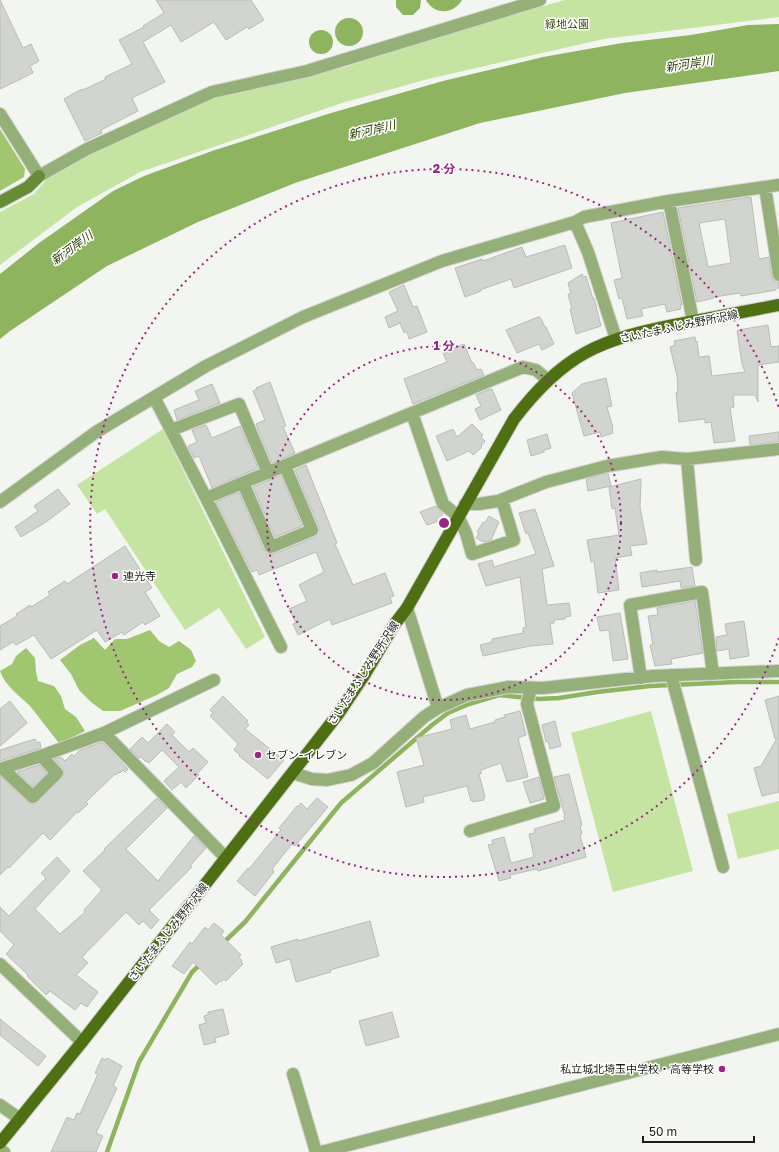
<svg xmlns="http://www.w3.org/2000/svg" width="779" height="1152" font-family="'Golos Text','Noto Sans JP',sans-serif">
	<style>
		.green { fill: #c5e4a1 }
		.forest { fill: #a0c670 }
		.water { fill: #8fb45f }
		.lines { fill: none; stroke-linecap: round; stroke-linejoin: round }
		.stream { stroke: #8fb45f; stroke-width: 4.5 }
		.building { fill: #d1d4cf; stroke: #babcb7; fill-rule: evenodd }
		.street-casing { stroke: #d1d2ce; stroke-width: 14 }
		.secondary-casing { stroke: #d1d2ce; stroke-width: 14 }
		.primary-casing { stroke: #d1d2ce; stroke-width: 14 }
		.street { stroke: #95af78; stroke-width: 12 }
		.secondary { stroke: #688c35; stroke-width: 12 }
		.primary { stroke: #4e7013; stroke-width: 12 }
		.ring { fill: none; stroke: #9b2681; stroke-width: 2; stroke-dasharray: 2 4 }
		.poi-dot { fill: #9b2681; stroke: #fff; stroke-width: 1.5 }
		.labels { text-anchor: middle; stroke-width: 3; stroke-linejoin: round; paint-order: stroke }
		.park-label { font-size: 11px; fill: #354d0f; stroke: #fff }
		.street-label { font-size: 11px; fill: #1c1d1b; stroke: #fff }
		.poi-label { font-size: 11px; fill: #1c1d1b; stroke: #fff; text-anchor: start }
		.water-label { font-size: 12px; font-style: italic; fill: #2a4000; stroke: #fff }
		.centre { fill: #9b2681; stroke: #fff; stroke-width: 2 }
		.ring-label { font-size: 12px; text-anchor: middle; font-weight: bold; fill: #9b2681; stroke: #fff; stroke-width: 3; stroke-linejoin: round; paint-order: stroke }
	</style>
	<rect width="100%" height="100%" fill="#f3f5f0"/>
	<!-- green -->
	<path class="green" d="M565,0H779V17L604,39L428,79L342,103L140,172L77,207L0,265V212L34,194L46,180L88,156L218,96L346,67L432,38Z
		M163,429L265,637L246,649L219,608L185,630L105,509L97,514L77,485Z
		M651,711L693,871L613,892L571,733Z
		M779,801V849L738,859L727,814Z"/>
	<!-- forest -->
	<path class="forest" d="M0,129L25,169L24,177L0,191Z
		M150,630L159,641L169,647L179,641L191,650L196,661L192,667L177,674L169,688L157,695L120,711H103L91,702L79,690L71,674L60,660L80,645L94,638L105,650L115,639H127Z
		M26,648L35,658L36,672L38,681L54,686L61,696L65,709L76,717L85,731L67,740L59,743C49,731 40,718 30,706C20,696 5,686 0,671L12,664L16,656Z"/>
	<!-- water -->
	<path class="water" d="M396,0H421L420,8L413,15H403L396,7Z
		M426,0H462C453,15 434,15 426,0Z
		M335 32a14 14 0 1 1 28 0a14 14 0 1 1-28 0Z
		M779,24V71L625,93L480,123L295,183L198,222L107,266L10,331L0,339V274L39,243L113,191L144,176L212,151L331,113L443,81L543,57L622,43L691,35L748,25Z
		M309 42a12 12 0 1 1 24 0a12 12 0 1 1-24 0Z"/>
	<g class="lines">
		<!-- stream -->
		<path class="stream" d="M222,944L245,922L341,803L432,725L448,713L469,704L499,695L539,699L559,698L597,692L650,686L736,682H779
			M107,1152L139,1062L192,972L202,963"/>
	</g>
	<!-- building -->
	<path class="building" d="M0,0L23,48L31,44L39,61L30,66L33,73L0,89Z
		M156,0H251L264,20L249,29L247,27L226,40L214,22L181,42L171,25L143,42L165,82L132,98L138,111L101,130L102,133L85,141L64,99L82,89L83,90L106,79L105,77L132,64L119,40L144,27L143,26L164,13Z
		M751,197L759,259L769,257L772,277L773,280L779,282V288H776V290L741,296L740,293L714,297V298L697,302L678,208ZM725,219L731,263L708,267L699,223Z
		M663,212L682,305H680L681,309L667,312L665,304L641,309L643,316L627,319L622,298L619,299L614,280L622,278L611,223Z
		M565,245L572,268L514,288L511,279L480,290L481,291L465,297L455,268L482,259L483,261L522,247L526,257Z
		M582,274L583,277L586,276L593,299L594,298L601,326L576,334L570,309H572L568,294H571L568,283Z
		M404,285L413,307L417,306L427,332L409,339L407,331L404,333L400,323L389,328L385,317L398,311L389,292Z
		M538,317H540L545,327H546L554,344L542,350L539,344L517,353L506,330Z
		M768,325L771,347L779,346V362L758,365V402L755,395H733L734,407L730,408L735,441L714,443L711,422L705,423V419L679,422L676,392H678L677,376L670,347L675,345L674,341L695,337L696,342L697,341L699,357L709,356L712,376L745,372L742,364L737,331L738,330Z
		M464,344L472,363L473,362L477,370L481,369L484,375L413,404L404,379L447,362L443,353Z
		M606,378L612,406L607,407L613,428H612L613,433L601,437L600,432L584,436L572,393L582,384Z
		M270,382L286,426L283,427L295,453L272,463L256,424L265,420L253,391L257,389L256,388Z
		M212,384L220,403L177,420L174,410L199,400L195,391Z
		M490,389H492L501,410L480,420L475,409L481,406L476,395Z
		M472,424L483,435L481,437L485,441L481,446L482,447L473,455L469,451L447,461L436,436L453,429L457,437Z
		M206,425L212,438L240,426L258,468L212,488L199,456L194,458L188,446L197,442L192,430Z
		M779,432V442L750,445L749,436Z
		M547,434L551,448L544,450V452L531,456L527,440Z
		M306,465L337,543L335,544L353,585L385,573L394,596L390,597L392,603L332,625L330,619L298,635L293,624L296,623L289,609L307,601L299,585L324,572L316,552L259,575L257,570L252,572L216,502L239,492L264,550L270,554H274L315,537L319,531V527L295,470Z
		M608,473L611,486L588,491L586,479Z
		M281,475L302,526L275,537L253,487Z
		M641,479L640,507L647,544L630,546L632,555L615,558L619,590L598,593L594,561L591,562L587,540L619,535L615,508L612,509L609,487Z
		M58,489L70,504L46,522L21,537L15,527L38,511L34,506Z
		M436,506L443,514L436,522L427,525L420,512Z
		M535,509L554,566L542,569L547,605L569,603L571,616L565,617V619L554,620V623L550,624L553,644L530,646L483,656L480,645L492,642V639L523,633V628L526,627L520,577L486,586L478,564L492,560L494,567L536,554L528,533L526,534L519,513Z
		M489,516L499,522L491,540L483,542L476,538L479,533L477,532L483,522L485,523Z
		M125,546L152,588L145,592L160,616L145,625L143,622L124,635L122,632L105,642L97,630L51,659L34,635L16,645L13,642L0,650V626L17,616L16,614L30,605L31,607L50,595L48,592L65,581L67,584Z
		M692,567L695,586L681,588L680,581L642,587L640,573L657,570V572Z
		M695,601L703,653L671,659L672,664L655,666L650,645H653L648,616L658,615L657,608Z
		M620,613L628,659L613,661L609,630L600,631L597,617Z
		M744,621L749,656L730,659L729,649L717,651L716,637L727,635L725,624Z
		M223,696L248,721L246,722L249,725L245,729L284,760L268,779L239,756L240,755L234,750L238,744L210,716L213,713L210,710Z
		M779,696V792L762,796L754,768L761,766L777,738L775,739L765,700Z
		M10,701L27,723L0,746V709Z
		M520,711L526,735L518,738L528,777L507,782L501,763L481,770V774H479L485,797L484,798V800L473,802L472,800L471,801L467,786L423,797L424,802L406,807L397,772L424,765L416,738L452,729L450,720L466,715L470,729L495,722V720L505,717L504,715Z
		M555,721L561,746L550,749L548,741L546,742L542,725Z
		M167,724L175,732L172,735L189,752L193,748L208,762L197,774L199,775L186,788L181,782L172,790L164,781L179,767L162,750L149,763L147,761L146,762L141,757L139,758L130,749L142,737L148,743Z
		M35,739L37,743L40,742L41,748L0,761V750Z
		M102,742L128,769L125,772L123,770L120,773L119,772L116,775L115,774L86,802L88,804L78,813L77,812L50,840L43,833L9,868L8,867L0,875V776L28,802L32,804H35L64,775L63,768L54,759L61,757L65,761L72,754L73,756L75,755L80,750Z
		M39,765L47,773L33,787L17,772Z
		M569,774L582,825L580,826L582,834L580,835L586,857L538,871L537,869L510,875L511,878L499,881L488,845L493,844L492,840L504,837L511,863L534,857L529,834L535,833L534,829L565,820L564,816H565L554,777Z
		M539,777L544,799L530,803L523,782Z
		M157,798L167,808L126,849L158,881L194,836L206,848L190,866L192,867L149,910L159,920L151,929L143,921L139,925L126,912L82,957L88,963L76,975L98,992L87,1007L81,1003L75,1010L50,991L46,995L27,976L28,975L6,954L14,945L0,931V907L9,916L46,878L41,873L57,857L70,871L35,909L60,934L85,912L84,910L102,890L83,871L105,850L104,849Z
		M317,798L328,807L295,846L292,844L272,869L274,871L273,873L255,896L237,881L248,868L249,869L280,831L281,830L279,828L297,806L298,807L301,803L307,809Z
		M370,921L379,956L330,970L331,972L296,982L290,959L276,963L271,947L298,939V941Z
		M214,923L224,931L221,935L241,955L239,957L242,961L241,962L243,964L226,981L224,979L221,982L220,981L216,985L193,962L184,974L172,966L190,942L192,944L205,927L208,930Z
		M223,1009L229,1034L215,1038L216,1042L204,1045L199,1025L206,1023L204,1016L208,1015V1012Z
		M392,1012L399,1037L366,1046L359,1021Z
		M0,1019L46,1056L38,1066L0,1035Z
		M102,1058L106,1060L107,1058L122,1066L113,1086L117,1088L96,1133L103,1136L96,1152H51L67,1117L74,1120L77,1113L80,1114L98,1074L95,1073Z"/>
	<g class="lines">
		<defs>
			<path id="street" d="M0,114L39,176L87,149L212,92L307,71L540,0
				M765,187L779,275
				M669,201L693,321
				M575,222L588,252L616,339
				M154,397L206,498L281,647
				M412,413L443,504L458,516L466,533L472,554L514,540L502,500
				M171,430L239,404L268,473
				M687,459L696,560
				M243,483L271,547L312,530L285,466
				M206,498L523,367L536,370L548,380
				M0,502L96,432L206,366L303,317L442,261L575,222L584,217L669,201L779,185
				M465,504H479L498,501L546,482L607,466L662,457L687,459L779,449
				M407,608L438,708
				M671,675L723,867
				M641,678L630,605L702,592L713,674
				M104,733L214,680
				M0,769L41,756L104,733L226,858
				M3,769L33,797L57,773L41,756
				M293,773L312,779L327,780L351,775L373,763L424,717L438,708L467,695L509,687L543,688L653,676L779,671
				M470,831L554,806L527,704L531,688
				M0,964L82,1042
				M293,1074L316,1152
				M0,1105L20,1119
				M0,1150L4,1152
				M321,1152L779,1034"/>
			<path id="secondary" d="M0,202L28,187L39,176"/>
			<path id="primary" d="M0,1143L82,1042L339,713L365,674L394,625L407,608L514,419C534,393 556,369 585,353C612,338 644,331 674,325C709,318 744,312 779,305"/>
		</defs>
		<!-- street casing -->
		<use href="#street" class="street-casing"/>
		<!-- secondary casing -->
		<use href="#secondary" class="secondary-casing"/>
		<!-- primary casing -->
		<use href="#primary" class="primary-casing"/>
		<!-- street -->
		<use href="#street" class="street"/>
		<!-- secondary -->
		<use href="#secondary" class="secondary"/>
		<!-- primary -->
		<use href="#primary" class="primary"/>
	</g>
	<!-- distance rings -->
	<g class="ring">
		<circle cx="444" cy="523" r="177"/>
		<path d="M779 638A354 354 0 1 1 779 408"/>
	</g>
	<!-- markers -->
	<g class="poi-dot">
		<circle cx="115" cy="576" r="4"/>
		<circle cx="258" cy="755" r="4"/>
		<circle cx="722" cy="1069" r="4"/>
	</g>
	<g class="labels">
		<!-- park labels -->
		<g class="park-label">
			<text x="567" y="28">緑地公園</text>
		</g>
		<!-- street labels -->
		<g class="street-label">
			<text transform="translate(679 326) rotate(-12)" y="4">さいたまふじみ野所沢線</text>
			<text transform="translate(363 673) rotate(-57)" y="4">さいたまふじみ野所沢線</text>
			<text transform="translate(168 932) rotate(-52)" y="4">さいたまふじみ野所沢線</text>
		</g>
		<!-- poi labels -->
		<g class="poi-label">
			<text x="123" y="580">連光寺</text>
			<text x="266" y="759">セブン-イレブン</text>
			<text x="714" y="1073" text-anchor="end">私立城北埼玉中学校・高等学校</text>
		</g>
		<!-- water labels -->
		<g class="water-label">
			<text transform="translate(689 64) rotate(-9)" y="4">新河岸川</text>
			<text transform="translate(372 130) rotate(-13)" y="4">新河岸川</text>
			<text transform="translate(72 248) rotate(-36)" y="4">新河岸川</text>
		</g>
	</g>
	<circle cx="444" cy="523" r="6" class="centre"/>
	<g class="ring-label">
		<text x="444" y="173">2 分</text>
		<text x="444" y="350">1 分</text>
	</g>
	<!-- scale -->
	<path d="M643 1136v6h111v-6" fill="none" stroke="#1c1d1b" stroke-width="2"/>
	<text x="649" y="1136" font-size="12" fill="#1c1d1b" stroke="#ffffff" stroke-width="3" paint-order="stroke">50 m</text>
</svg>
